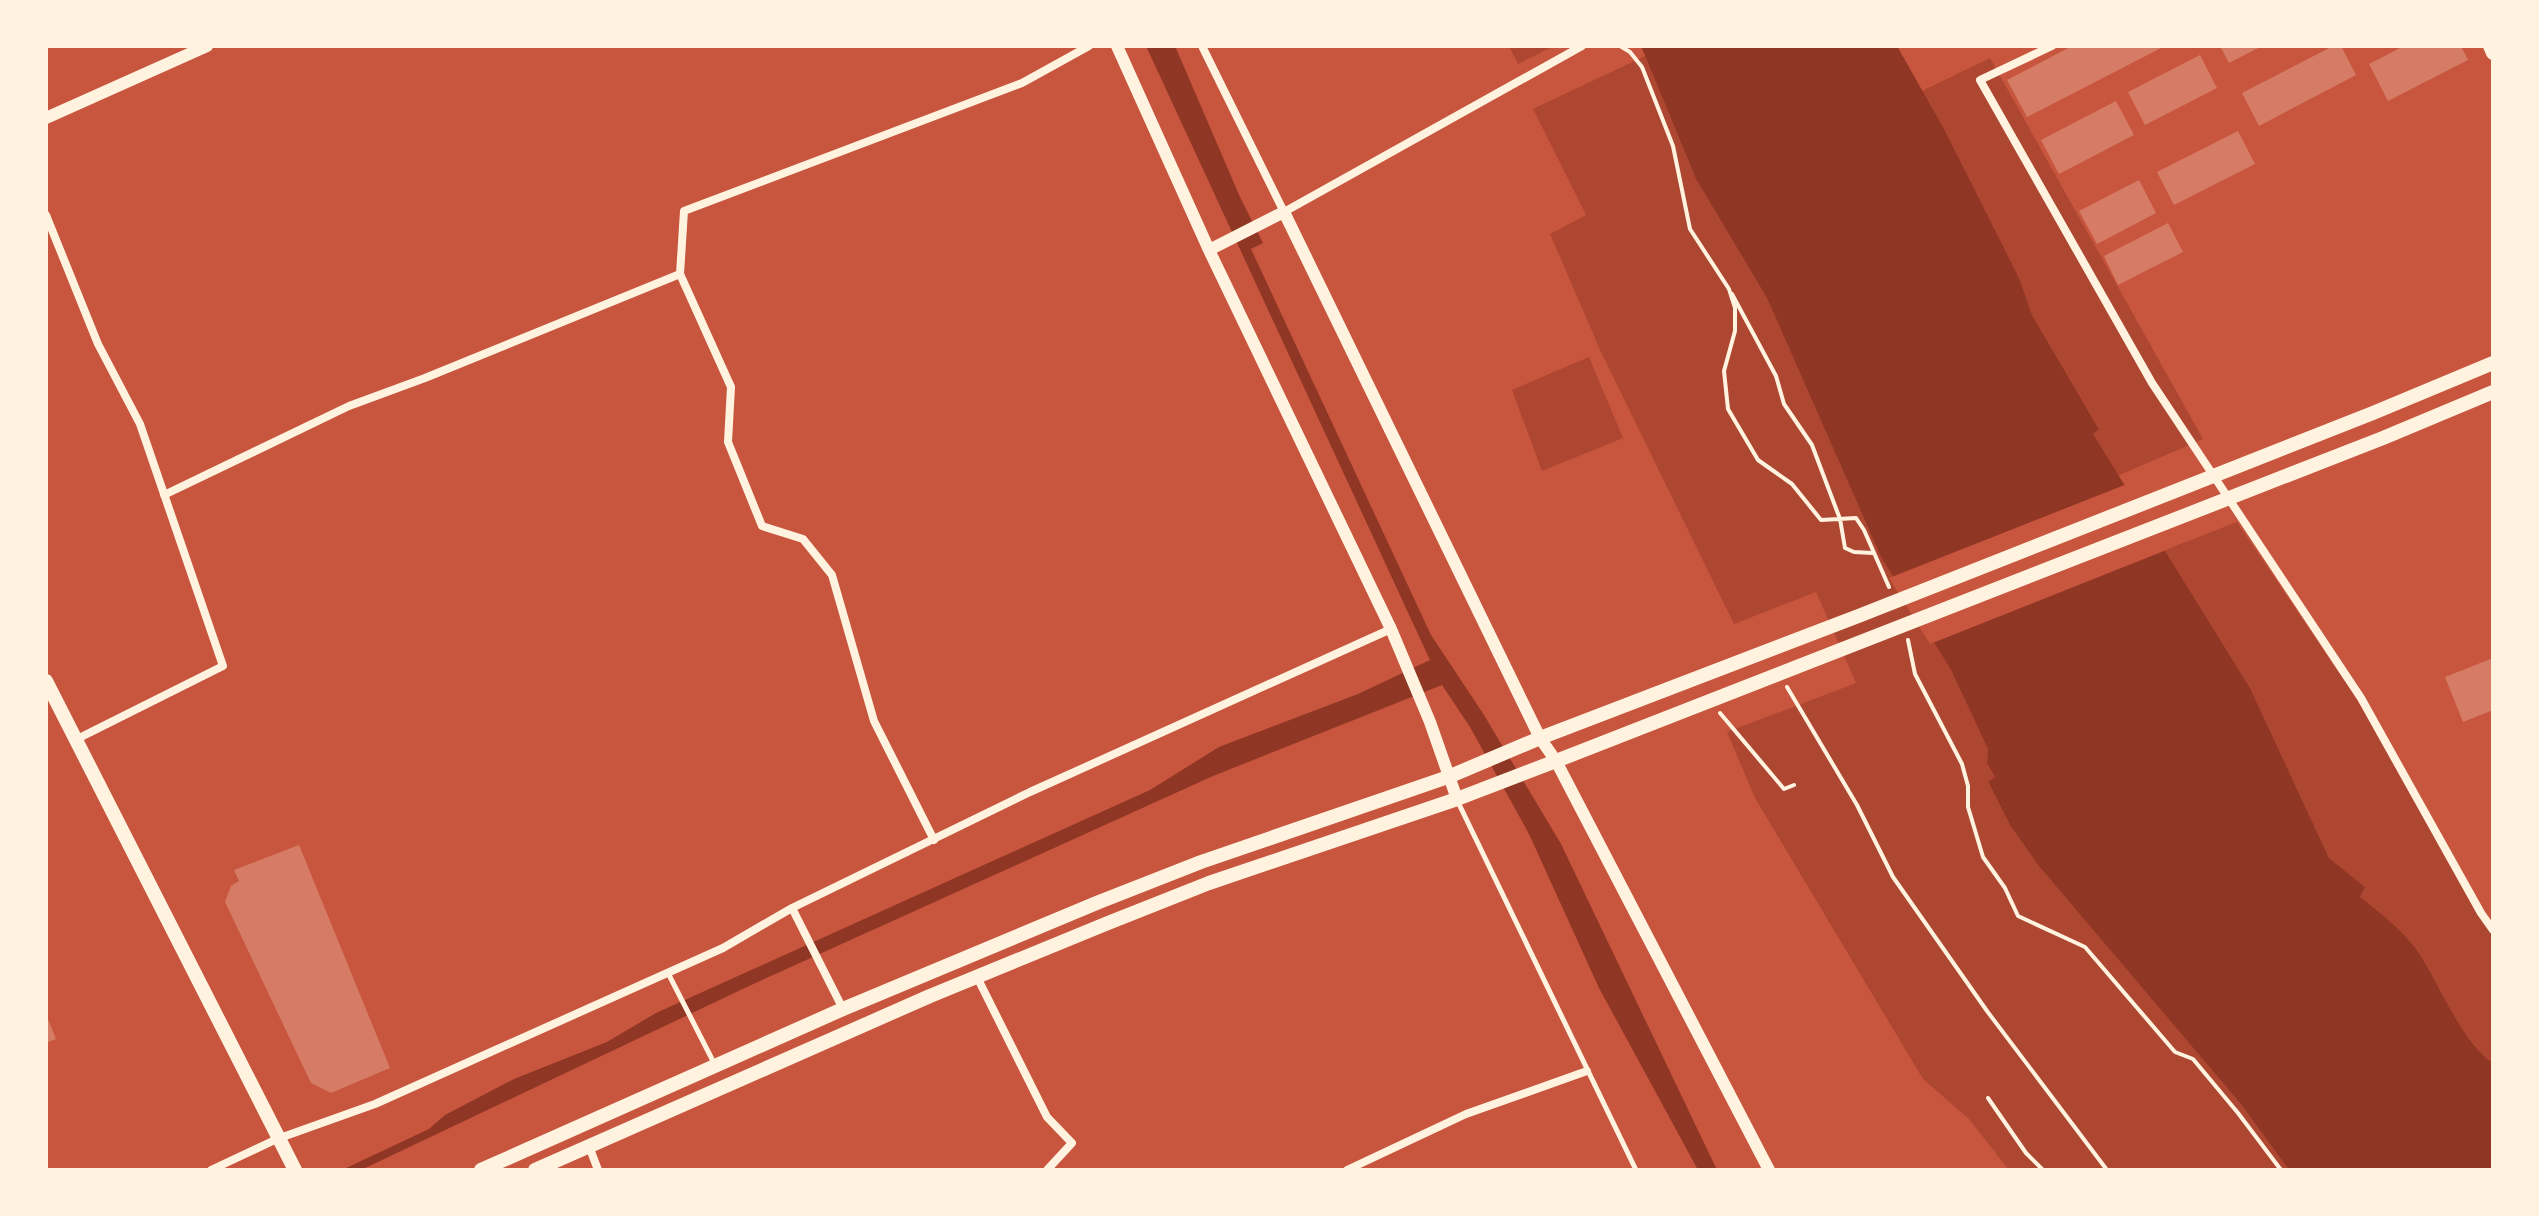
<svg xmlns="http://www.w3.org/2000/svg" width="2539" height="1216" font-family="Signika,sans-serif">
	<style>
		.green { fill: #ae4732 }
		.water { fill: #8f3625 }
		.pier { fill: #c8553d }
		.building { fill: #d67c66 }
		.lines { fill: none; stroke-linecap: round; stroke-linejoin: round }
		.path { stroke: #fff3e0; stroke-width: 4 }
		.service { stroke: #fff3e0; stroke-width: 5 }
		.minor { stroke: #fff3e0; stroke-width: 8 }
		.tertiary { stroke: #fff3e0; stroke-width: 12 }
		.secondary { stroke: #fff3e0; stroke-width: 14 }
	</style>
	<rect width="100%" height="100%" fill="#c8553d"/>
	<!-- green -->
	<path class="green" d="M1509,46H1554L1518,64Z
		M1645,56L1696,179L1767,298L1881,557L1951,670L1988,749L1987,763L1995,777L1988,783L2010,825L2038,865L2240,1103L2289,1170H2009L1969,1119L1923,1079L1755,798L1727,732L1856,683L1816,592L1734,624L1601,352L1550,234L1586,215L1533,109Z
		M1990,58L2203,439L2117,476L2093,434L2099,428L2032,315L2019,278L1922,91Z
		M1589,357L1623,438L1542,471L1512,390Z
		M2237,522L2364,710L2493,933V1063C2462,1044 2438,980 2415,949C2400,927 2381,913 2360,897L2365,887L2329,858L2250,688L2165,550Z"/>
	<!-- water -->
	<path class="water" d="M1146,46H1175L1240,197L1263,243L1251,249L1431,635L1484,715L1561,844L1717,1170H1698L1599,988L1529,834L1470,727L1442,685L1213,776L749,986L361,1170H342L429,1129L445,1115L514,1079L607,1042L656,1013L1150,790L1219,747L1358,694L1430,660Z
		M1641,46H1897L1944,129L2019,278L2032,315L2099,429L2093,434L2250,688L2329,858L2365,887L2360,897C2381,913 2400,928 2416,949C2438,980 2462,1044 2493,1063V1170H2289L2240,1103L2038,865L2010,825L1988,782L1995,777L1987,763L1988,749L1951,670L1881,557L1767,298L1696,179Z"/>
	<!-- pier -->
	<path class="pier" d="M2127,484L2169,549L1930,644L1889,578Z"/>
	<!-- building -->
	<path class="building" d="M2072,46H2165L2027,117L2007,80Z
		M2220,46H2262L2229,63Z
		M2333,46H2341L2356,75L2259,126L2242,93Z
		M2404,46H2461L2468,60L2388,101L2369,64Z
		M2200,55L2217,88L2145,125L2128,92Z
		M2116,101L2134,135L2059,174L2041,140Z
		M2238,131L2255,164L2174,205L2157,172Z
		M2139,180L2156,213L2097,244L2079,211Z
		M2168,223L2183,252L2118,285L2104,256Z
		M2493,658V710L2463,722L2445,677Z
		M299,845L390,1068L331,1093L311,1083L225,902L231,886L239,881L234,870Z
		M46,1014L56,1039L46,1043Z"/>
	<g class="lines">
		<!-- path -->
		<path class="path" d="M1620,46L1630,52L1642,67L1673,146L1690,229L1729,289L1735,308V331L1724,371L1728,409L1758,460L1792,484L1821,520L1856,518L1864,530L1889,587
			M1732,294L1776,376L1784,404L1812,445L1840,519L1845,548L1854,552L1873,553
			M1908,640L1915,674L1962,764L1968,786V807L1983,857L2005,888L2018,916L2085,947L2175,1052L2193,1059L2238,1113L2281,1170
			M1787,687L1857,805L1893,877L1987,1011L2107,1170
			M1720,713L1784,789L1794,785
			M1988,1098L2026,1153L2043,1170"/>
		<!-- service -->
		<path class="service" d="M1457,800L1636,1170
			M668,973L714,1063"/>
		<!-- minor -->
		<path class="minor" d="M1202,46L1284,212L1582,46
			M2052,46L1980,80L2152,383L2361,698L2481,913L2493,930
			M46,215L98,344L140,424L223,666L75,740
			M164,495L349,406L425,378L680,274
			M934,840L874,721L832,575L803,539L762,526L728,442L731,387L680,274L684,211L1022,83L1089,46
			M792,908L843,1009
			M977,977L1047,1117L1072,1143L1047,1170
			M589,1146L598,1170
			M211,1170L277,1139L375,1104L723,948L792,908L1030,792L1391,629
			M1347,1170L1466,1114L1587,1071"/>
		<!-- tertiary -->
		<path class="tertiary" d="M1117,46L1209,250L1391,629L1430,722L1457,799
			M46,118L207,46
			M1209,250L1284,212L1540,738L1556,761L1769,1170"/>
		<!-- secondary -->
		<path class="secondary" d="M2490,46L2493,53
			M46,681L295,1170
			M481,1170L843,1009L1099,902L1201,862L1448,777L1540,738L1861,615L2373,413L2493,363
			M535,1170L930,996L1108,923L1209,883L1457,799L1556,761L2383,438L2493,392"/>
	</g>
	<!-- border -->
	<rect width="2539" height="1216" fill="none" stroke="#fff3e0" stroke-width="96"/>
</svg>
